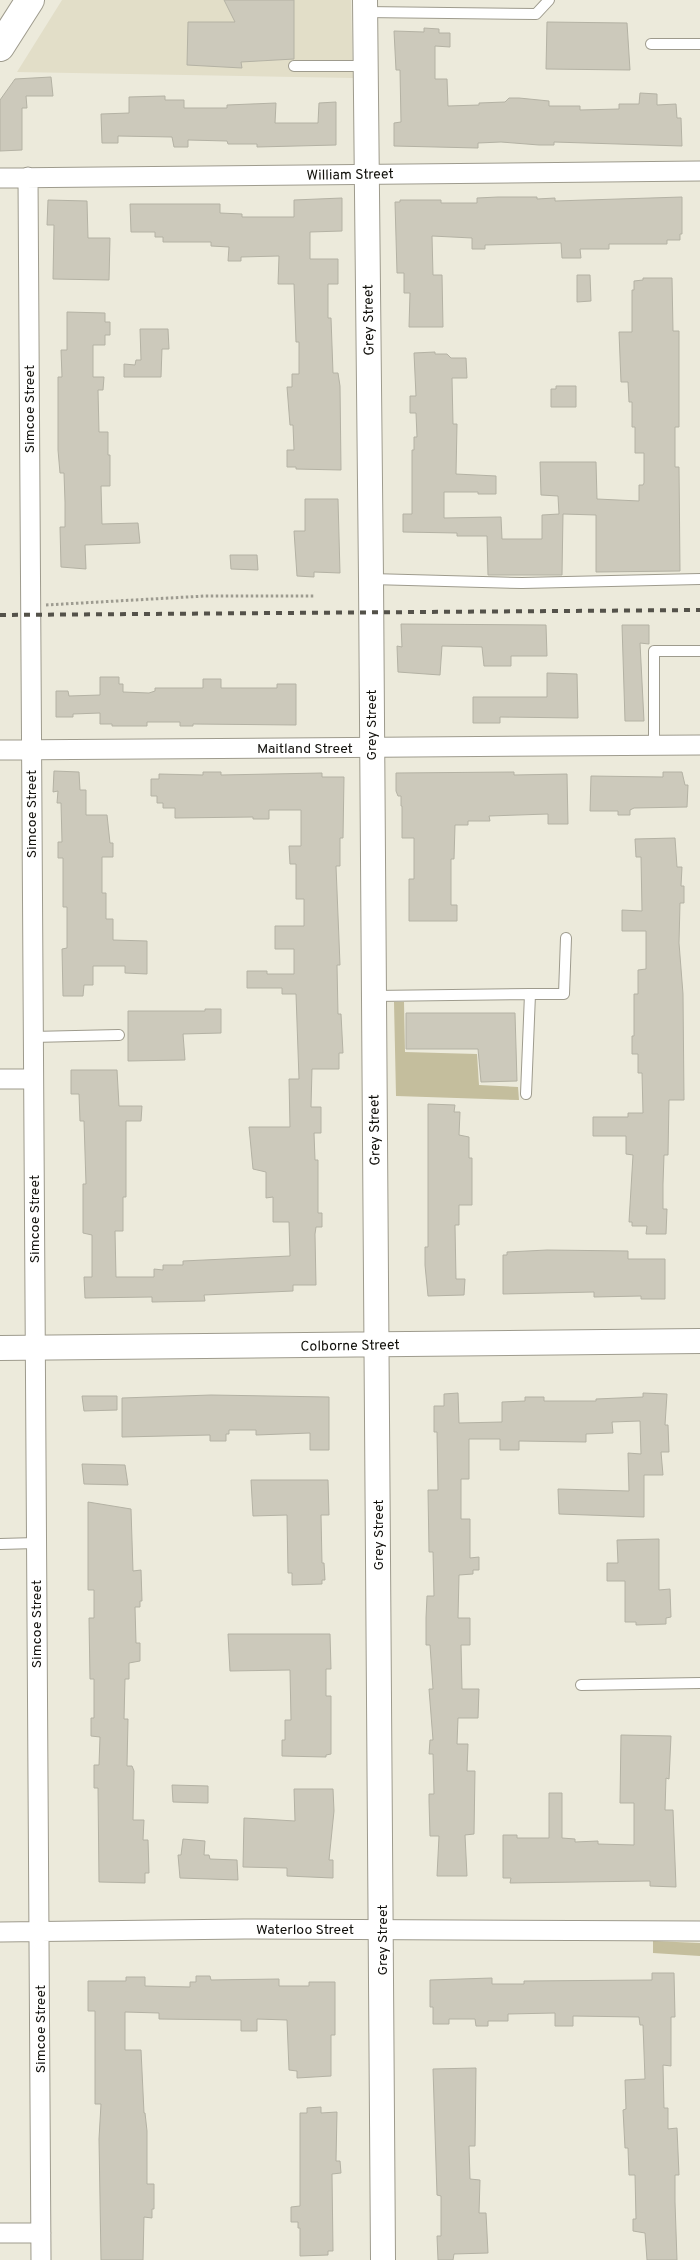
<svg xmlns="http://www.w3.org/2000/svg" width="700" height="2260" font-family="Overpass,sans-serif">
	<style>
		.built { fill: #e2dec8 }
		.green { fill: #c4be9d }
		.building { fill: #ccc9bb; stroke: #b4b2a4 }
		.lines { fill: none; stroke-linecap: round; stroke-linejoin: round }
		.service-casing { stroke: #9e9b8d; stroke-width: 12 }
		.minor-casing { stroke: #9e9b8d; stroke-width: 21 }
		.tertiary-casing { stroke: #9e9b8d; stroke-width: 26 }
		.secondary-casing { stroke: #9e9b8d; stroke-width: 30 }
		.path { stroke: #9d9b90; stroke-width: 3; stroke-dasharray: 2.5 2.5; stroke-linecap: butt }
		.service { stroke: #fff; stroke-width: 10 }
		.minor { stroke: #fff; stroke-width: 19 }
		.tertiary { stroke: #fff; stroke-width: 24 }
		.secondary { stroke: #fff; stroke-width: 28 }
		.rail { stroke: #54524a; stroke-width: 4; stroke-dasharray: 6 6; stroke-linecap: butt }
		.labels { text-anchor: middle; stroke-width: 5; stroke-linejoin: round; paint-order: stroke }
		.street-label { font-size: 14px; fill: #11100b; stroke: #fff }
	</style>
	<rect width="100%" height="100%" fill="#eceadb"/>
	<!-- built -->
	<path class="built" d="M62,0H351L353,78L17,72Z"/>
	<!-- green -->
	<path class="green" d="M394,1002H404L405,1052L477,1054L479,1085L518,1087L519,1100L396,1096Z
		M653,1941L700,1943V1956L653,1953Z"/>
	<!-- building -->
	<path class="building" d="M224,0H294V59L241,62L242,68L187,65L188,22H235Z
		M547,22L627,23L630,70L546,69Z
		M424,28L439,29V33H450V47L435,46V79H447L448,106L479,105V103L505,102L509,98H519L549,101V106H580V110L619,109V104H639L640,93L657,94V105L676,104L677,118H681L682,146L554,142V145H539L501,142L478,143V148L394,146V123L401,122L400,70H396L394,31L424,32Z
		M51,77L53,96H26L27,108H22V150L0,151V100L15,79Z
		M165,96V100H184V108H227V105L276,103L275,123H318L319,103L336,102V145L257,147V144H228L227,141L188,140V147H174L172,137L118,136V143H102L101,114L129,113V97Z
		M498,197H537V199L555,198V201L682,197V234H680V240H667V244H609V249H580L581,258H562L561,243L485,245V249H472V238L432,236L433,275H442L443,327H409L410,293H404V273H397L395,202H400V200H441V203H477V198Z
		M342,198V231L310,232V259H338V284H328V318H331L333,373H338L340,386L341,470L296,469V467H287V450H294L293,425H290L287,387H292V374H299V342H296L294,284H278L279,256L241,257V261H228L229,247L211,246V242H163V237H155V232H131L130,204H220V213L242,214V217H294V200Z
		M48,200L87,201L88,238H110L109,280L53,279L54,225H47Z
		M577,275H590L591,301L577,302Z
		M643,278H672L673,331H679V427H675V467H679L680,571L596,572V515L563,514L562,575H488L487,536H457V533L403,532V514H412V450H414V437H417L416,413H410V396H416L414,353L435,352V354H447L451,358H466L467,378H452L453,424H457L456,474L496,476V494H478V492H444V518L501,517L502,539H542V515L559,514L558,496L541,495L540,462H596L597,499L639,501V485H643L644,483V453H635V427H632V402H629L628,382H621L619,332H632V290H634V281L643,280Z
		M67,312L105,313V322H110V335H105V345H93V377H104L103,390H98L99,432H108V455H110V486H101L102,524L138,523L140,543L85,545L86,569L61,567L60,527H65V502L64,473H60L58,450V377H62L61,350H67Z
		M140,329H168L169,349H162L161,377H124V364L135,365L136,360H141Z
		M556,386H576V407H551V389H556Z
		M305,499H338L340,573L314,572V577L297,576L294,531H305Z
		M230,555H257L258,570L231,569Z
		M401,624L546,625L547,656H511V666H484L482,647L442,646L440,675L398,672L397,646L402,647Z
		M622,625H649V644L640,643L644,721H625Z
		M547,673L577,674L578,718L500,717V723H473V697H547Z
		M100,677H119V684H123V692L149,693L155,691V688H203V679H221V688H277V684H296V725L193,724V726H180V722H147V726H112V724H100V713L73,714V717H56V691H68L69,696L100,695Z
		M54,771L79,772L80,790H86V815H107L110,843H113V857H102V893H106V919H113V940L147,941V974L125,973V966H93V985H84L83,996H63L62,949L67,948V907H63V858H58V842H62L61,803H57L58,791L53,792Z
		M203,772H221V775L322,773V777H344L343,838H340V866H336L340,965H337L338,1014H341L343,1053H339V1069H312L311,1107H321V1133H314L315,1160H318V1213H322V1227H316L315,1234L316,1285H293V1291L204,1295L205,1301L152,1302V1297L85,1298L84,1277H92V1235L83,1233V1184H86L84,1121H80L79,1094H71V1070H117L119,1106H142L141,1121H126V1197H123V1231H115L116,1277H154V1269L163,1270V1265H183V1261L290,1256L289,1222H273V1197L266,1198V1172L253,1169L249,1127H290L289,1079H299L296,994H282V988H247V971H267V974H294V949H275V926H304V899H296V864H290L289,846H301V810H269V819H253V817L175,818V808H163V803H157V796H151V779H159V774L203,775Z
		M514,772V775L567,774L568,824H548V814L489,816L490,821H468V825H455L454,859H451V905H457V921H409V879H414V838H402V806H401V796H398L396,791V773Z
		M663,772H682L685,785H688L687,807L634,808L630,810V815H618V811H590L591,776L663,777Z
		M675,838L677,867H682L681,886H684V903H680L679,943L683,994L684,1100H669L668,1155H664L663,1184V1209H667L666,1234H646L647,1226H632V1222H629L633,1155L626,1154V1136H593V1117H628V1113H643L642,1073H638V1054H632V1036H634V994H638V970L646,969V931H622V910L642,911L641,857H636L635,839Z
		M205,1009H221V1033L183,1034L185,1060L128,1061V1011H205Z
		M406,1013H515L517,1081L481,1082L478,1049H406Z
		M428,1104L455,1105L454,1112H460L459,1135L469,1137V1158H472V1205H459V1225H455L456,1279H465L464,1295L428,1296L425,1265V1247H428Z
		M547,1250L628,1251V1259H665V1299H641V1296L594,1297V1292L503,1294V1255H507V1252Z
		M458,1393L459,1423L502,1422V1402L525,1401V1397H544V1401H596V1399L643,1397V1393L667,1394L665,1425H668L669,1452H661L663,1475H644V1517L559,1514L558,1489L629,1491L628,1453L641,1454L640,1421L612,1422L613,1433L586,1434V1442L519,1441V1450H500V1439H469V1479H461V1519H470V1558L479,1557V1570H473V1574L459,1575L458,1618H470V1645H461L462,1689H479L478,1718H458L457,1744H468L467,1771H475L474,1834L465,1835L467,1876H437L439,1836H430L429,1801V1794H434L433,1754H429L430,1740H433L429,1689H433L430,1645H426V1618L427,1596H434L433,1552H429L428,1490H438L437,1432H434V1406H444V1394Z
		M211,1395L329,1397V1450H310V1433L256,1435V1430H229V1434H226V1441H210V1435L122,1437V1398Z
		M82,1396H117V1410L84,1411Z
		M82,1464L125,1465L128,1485L84,1484Z
		M251,1480H328L329,1515H321L322,1563H324L325,1580H322V1584L292,1585V1573H288L287,1515L253,1516Z
		M88,1502L131,1509L133,1571L141,1570L142,1601H140V1607H135L136,1643H140V1661L129,1663V1679H125L124,1719H128L127,1766H132L134,1771L133,1820H144L143,1840H148L149,1873H145V1883L99,1882L98,1788H94V1765H99L100,1737L91,1736V1718H94V1679H90L89,1618H94V1590H88Z
		M659,1539V1590L670,1589L671,1617L666,1618V1624L636,1625V1622H625V1581H607V1563H618L617,1540Z
		M228,1634H330L331,1669H326V1696H331V1754L326,1755V1757L282,1756V1740H285V1720H291L290,1670L230,1671Z
		M621,1735L671,1736L669,1779L666,1778L665,1810H673L676,1887L650,1886V1881L510,1883L511,1878H503V1835H517V1838H549V1793H562V1838L575,1839V1842L598,1841V1844L634,1845V1803H620Z
		M172,1785L208,1786V1803L173,1802Z
		M294,1789H333L334,1811L329,1860H333V1878L287,1876V1868L243,1867L244,1818L295,1821Z
		M183,1839L205,1841L204,1855H209L210,1859L237,1860L238,1880L180,1878L178,1855H181Z
		M652,1973H674L675,2017H671V2066L663,2065L664,2108H668V2129L677,2128L679,2175H675V2202L677,2260H647L645,2233L633,2231V2219H636L635,2175H629L628,2148H625L623,2110L626,2109L625,2080L645,2079L643,2025H640L639,2017L573,2016V2026H555V2013L508,2014V2021H488V2026H476L475,2019H449V2024H433V2007H430V1980L492,1978V1984H524V1981L652,1980Z
		M196,1976H210L211,1980L279,1979V1986H309V1982H335V2035H331V2076L297,2078V2071L289,2070L287,2020L257,2019V2031H241V2020L159,2019V2013L125,2012V2050H141L144,2113H145L147,2131V2184H154V2209H152V2218L144,2217L143,2260H101L99,2139L101,2104H95V2011H88V1981H126V1977H145V1986L190,1987V1982H196Z
		M476,2068L475,2146H469L470,2179L480,2180L479,2213H486L488,2253L454,2254L453,2260H438L437,2236H441V2196L437,2195L433,2069Z
		M321,2107V2113L337,2112L336,2161H340L341,2173L332,2174L333,2251H328V2255L300,2256V2228H298V2222H291V2207L300,2206V2113H307V2108Z"/>
	<g class="lines">
		<defs>
			<path id="service" d="M365,12L536,14L549,0
				M651,44H700
				M294,66H365
				M371,579L522,583L700,579
				M654,744V651H700
				M530,994H564L566,938
				M374,996L530,994L526,1094
				M32,1037L119,1035
				M0,1544L36,1543
				M581,1685L700,1683"/>
			<path id="minor" d="M28,177L41,2260
				M0,178L700,171
				M0,750L700,745
				M0,1079H33
				M0,1932L244,1929L700,1931
				M0,2233H41"/>
			<path id="tertiary" d="M365,0L371,579L383,2260
				M0,1348L700,1341"/>
			<path id="secondary" d="M0,47L30,0"/>
		</defs>
		<!-- service casing -->
		<use href="#service" class="service-casing"/>
		<!-- minor casing -->
		<use href="#minor" class="minor-casing"/>
		<!-- tertiary casing -->
		<use href="#tertiary" class="tertiary-casing"/>
		<!-- secondary casing -->
		<use href="#secondary" class="secondary-casing"/>
		<!-- path -->
		<path class="path" d="M46,605L205,596H315"/>
		<!-- service -->
		<use href="#service" class="service"/>
		<!-- minor -->
		<use href="#minor" class="minor"/>
		<!-- tertiary -->
		<use href="#tertiary" class="tertiary"/>
		<!-- secondary -->
		<use href="#secondary" class="secondary"/>
		<!-- rail -->
		<path class="rail" d="M0,615L700,610"/>
	</g>
	<g class="labels">
		<!-- street labels -->
		<g class="street-label">
			<text transform="translate(350 174) rotate(-1)" y="5">William Street</text>
			<text transform="translate(368 320) rotate(-91)" y="5">Grey Street</text>
			<text transform="translate(29 409) rotate(-90)" y="5">Simcoe Street</text>
			<text transform="translate(371 725) rotate(-90)" y="5">Grey Street</text>
			<text x="305" y="753">Maitland Street</text>
			<text transform="translate(31 814) rotate(-90)" y="5">Simcoe Street</text>
			<text transform="translate(374 1130) rotate(-91)" y="5">Grey Street</text>
			<text transform="translate(34 1219) rotate(-90)" y="5">Simcoe Street</text>
			<text transform="translate(350 1345) rotate(-1)" y="5">Colborne Street</text>
			<text transform="translate(378 1535) rotate(-90)" y="5">Grey Street</text>
			<text transform="translate(36 1624) rotate(-90)" y="5">Simcoe Street</text>
			<text x="305" y="1934">Waterloo Street</text>
			<text transform="translate(382 1940) rotate(-90)" y="5">Grey Street</text>
			<text transform="translate(40 2029) rotate(-90)" y="5">Simcoe Street</text>
		</g>
	</g>
</svg>
